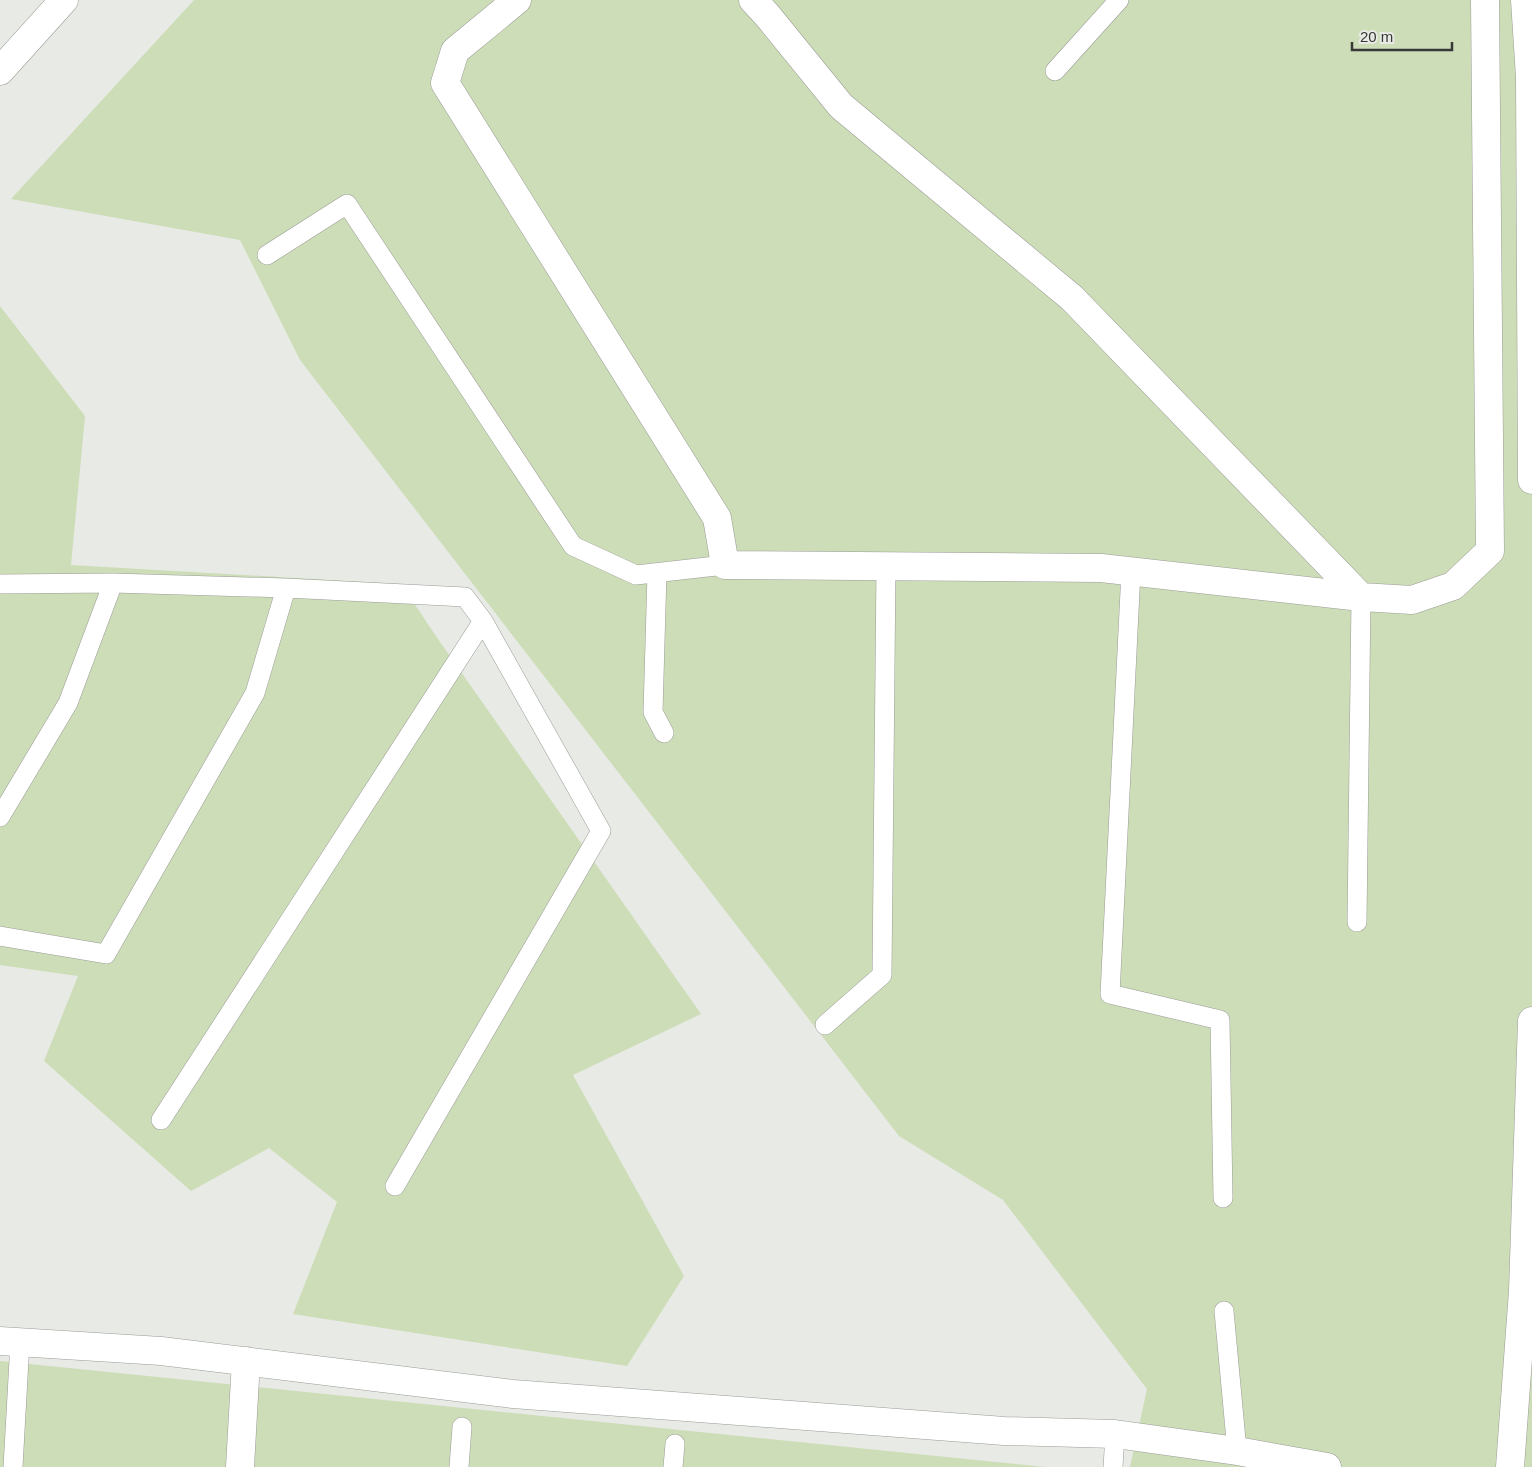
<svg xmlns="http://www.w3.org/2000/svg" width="1532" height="1467" font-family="Helvetica,sans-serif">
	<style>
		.green { fill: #cdddb7 }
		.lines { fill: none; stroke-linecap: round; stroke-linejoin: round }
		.lane-casing { stroke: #9a9c97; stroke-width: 20 }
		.street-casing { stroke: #9a9c97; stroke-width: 29 }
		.secondary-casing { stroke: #9a9c97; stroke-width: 29 }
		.lane { stroke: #fff; stroke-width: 19 }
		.street { stroke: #fff; stroke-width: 28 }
		.secondary { stroke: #fff; stroke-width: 28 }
	</style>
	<rect width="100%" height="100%" fill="#e8eae5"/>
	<!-- green -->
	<path class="green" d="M194,0H1532V1467H1130L1147,1389L1003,1200L899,1136L300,360L240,240L11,199Z
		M0,306L85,416L71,565L401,584L440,642L701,1014L573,1075L684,1276L627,1366L293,1314L337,1202L269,1148L191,1191L44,1061L78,976L0,965Z
		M0,1361L1045,1467H0Z"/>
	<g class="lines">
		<defs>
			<path id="lane" d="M1055,71L1119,0
				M267,255L347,204L573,546L636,575L725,565
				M1131,571L1110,994L1220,1020L1223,1198
				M657,573L653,712L664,733
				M0,584L113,583L286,588L465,597L483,621L601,831L395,1186
				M0,817L68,703L113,583
				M1357,922L1361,597
				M0,936L106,954L255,693L286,588
				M825,1025L882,975L886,566
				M161,1120L483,621
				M1224,1311L1237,1451
				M13,1467L20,1342
				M459,1467L462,1427
				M673,1467L675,1444
				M1113,1467L1115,1434"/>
			<path id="street" d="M517,0L455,51L445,83L717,518L725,565L1101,568L1361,597L1072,298L841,106L767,15L753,0
				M1525,0L1530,77L1532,480
				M1361,597L1412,600L1453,586L1490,551L1485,0
				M1523,1291L1532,1021
				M0,1341L161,1351L513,1394L1004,1431L1115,1434L1237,1451L1327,1467
				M240,1467L246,1361
				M1510,1467L1523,1291L1532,1292"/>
			<path id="secondary" d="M0,71L64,0"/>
		</defs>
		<!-- lane casing -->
		<use href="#lane" class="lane-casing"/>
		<!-- street casing -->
		<use href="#street" class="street-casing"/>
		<!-- secondary casing -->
		<use href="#secondary" class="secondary-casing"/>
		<!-- lane -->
		<use href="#lane" class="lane"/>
		<!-- street -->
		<use href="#street" class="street"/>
		<!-- secondary -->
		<use href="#secondary" class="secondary"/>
	</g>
	<!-- scale -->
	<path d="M1352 42v8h100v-8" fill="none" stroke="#383937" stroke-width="2.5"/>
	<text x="1360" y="42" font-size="15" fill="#383937" stroke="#e8eae5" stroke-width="4" paint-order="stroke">20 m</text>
</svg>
